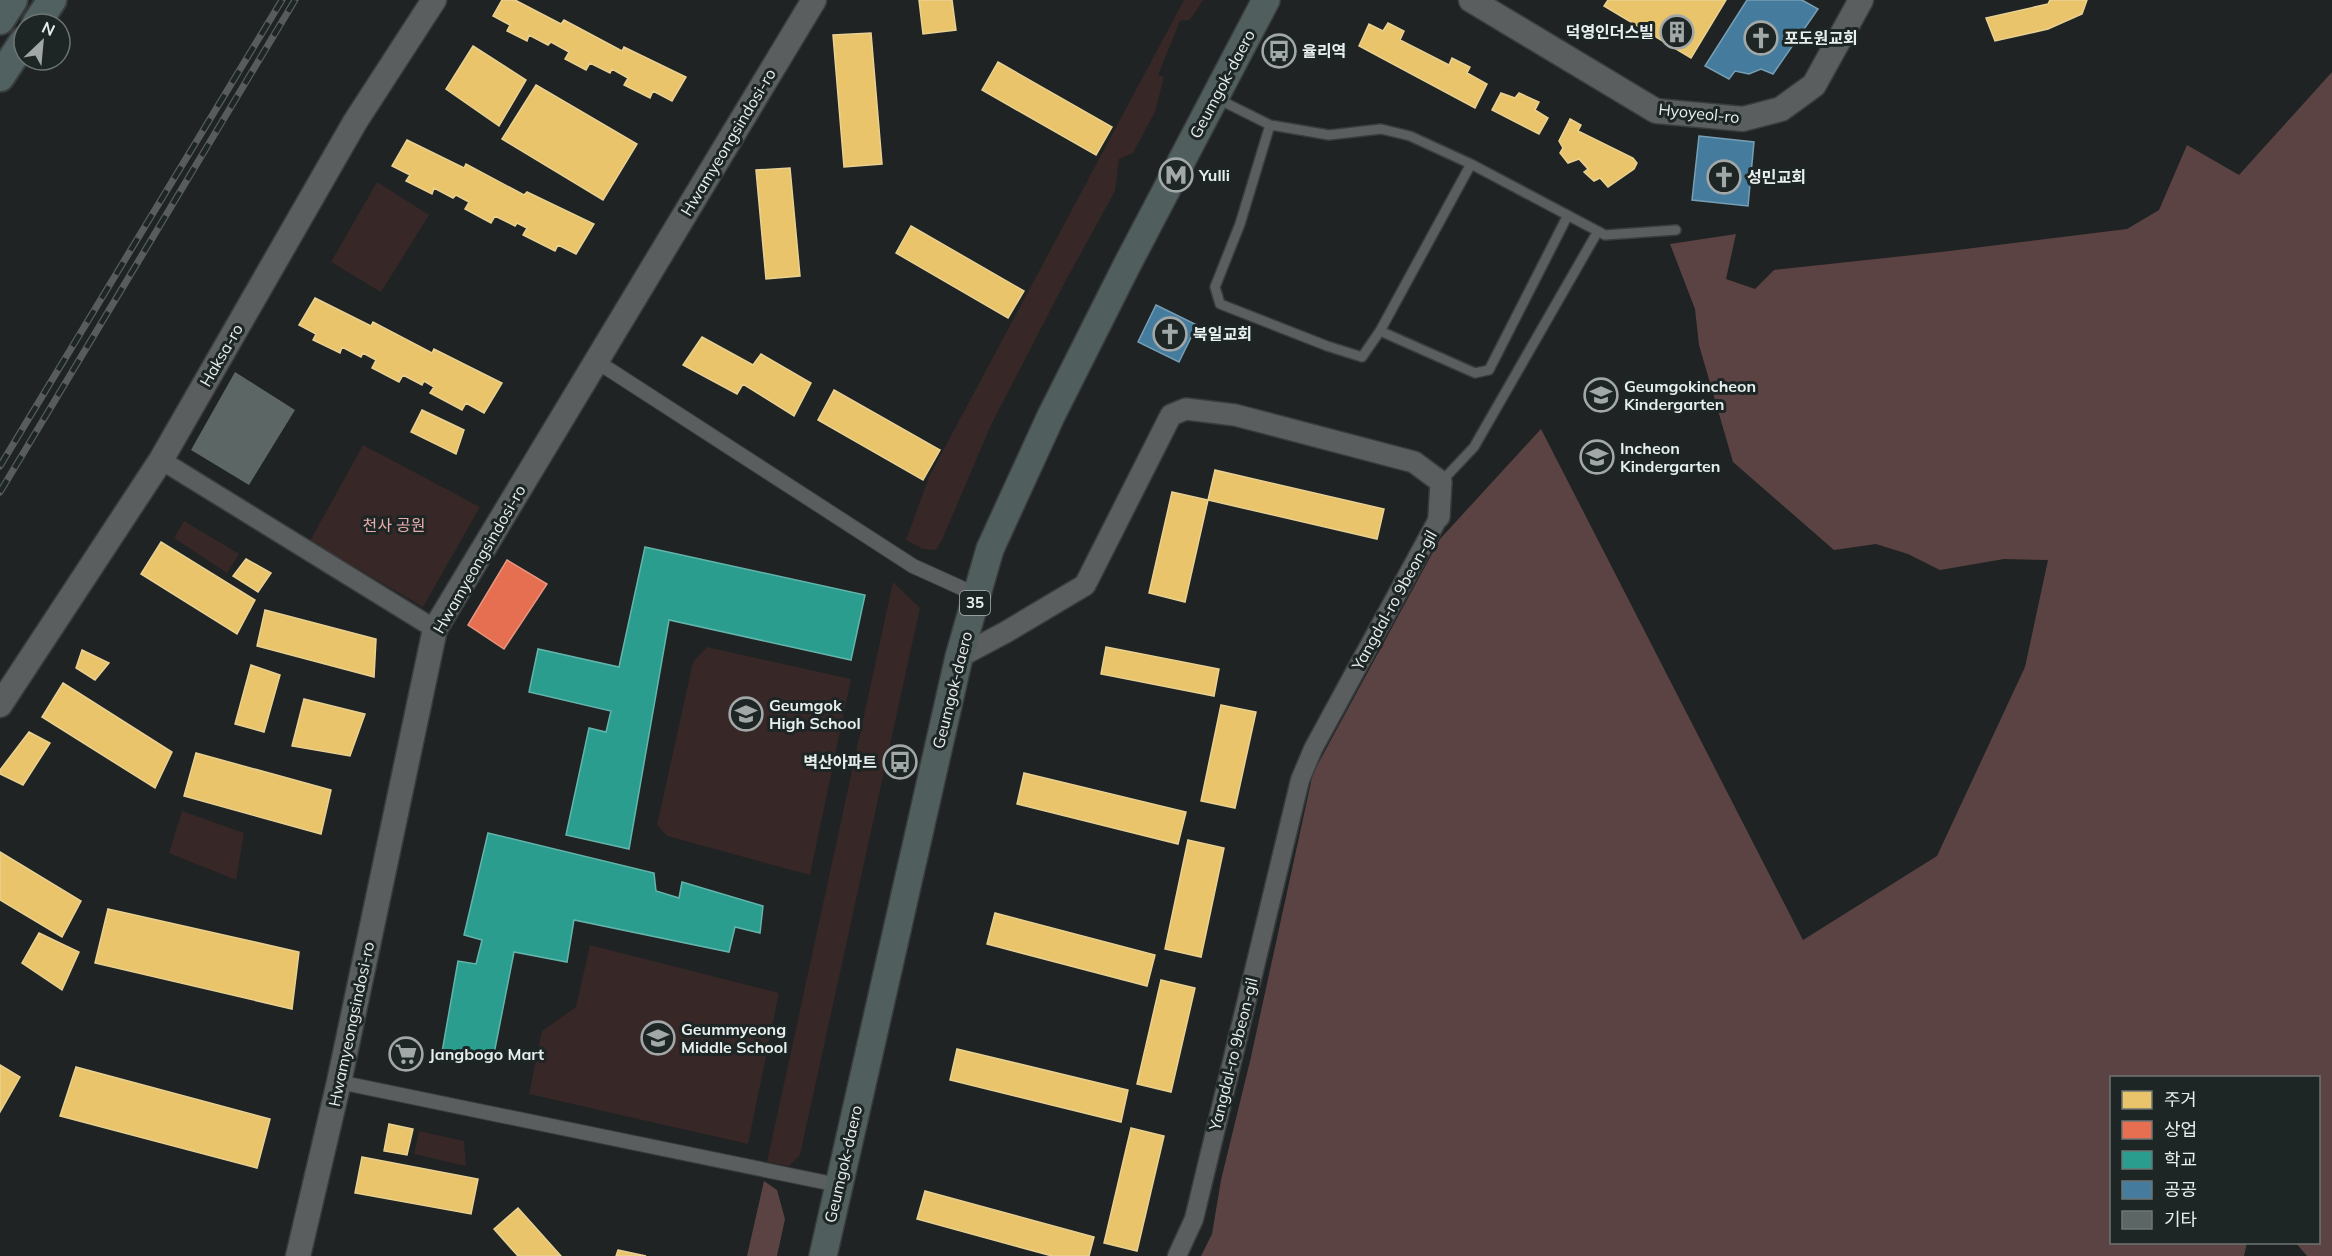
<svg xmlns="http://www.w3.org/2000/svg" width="2332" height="1256" font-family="Mulish,'Noto Sans KR',sans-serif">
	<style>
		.green { fill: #372727 }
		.forest { fill: #5c4343 }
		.homes { fill: #e9c46a; stroke: #e9d192; stroke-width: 1.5 }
		.shops { fill: #e76f51; stroke: #e79580; stroke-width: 1.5 }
		.schools { fill: #2a9d8f; stroke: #63b5ac; stroke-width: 1.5 }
		.public { fill: #457b9d; stroke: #769eb5; stroke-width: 1.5 }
		.building { fill: #5c6665 }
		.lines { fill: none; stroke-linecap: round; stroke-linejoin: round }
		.service-casing { stroke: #393d3d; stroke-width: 12 }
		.pedestrian-casing { stroke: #393d3d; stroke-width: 16 }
		.minor-casing { stroke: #393d3d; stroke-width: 21 }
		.tertiary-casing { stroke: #393d3d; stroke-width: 24 }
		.secondary-casing { stroke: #393d3d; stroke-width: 27 }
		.primary-casing { stroke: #393d3d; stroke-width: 30 }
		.trunk-casing { stroke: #393d3d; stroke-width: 32 }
		.service { stroke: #5a5e5e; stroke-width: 9 }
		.pedestrian { stroke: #5a5e5e; stroke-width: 14 }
		.minor { stroke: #5a5e5e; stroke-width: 18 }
		.tertiary { stroke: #5a5e5e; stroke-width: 21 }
		.secondary { stroke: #5a5e5e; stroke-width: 24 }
		.primary { stroke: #515e5e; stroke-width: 27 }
		.trunk { stroke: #516161; stroke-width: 28 }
		.rail-casing { stroke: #595c5c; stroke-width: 7 }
		.rail { stroke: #1d2525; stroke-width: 4.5; stroke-dasharray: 14; stroke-linecap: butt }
		.labels { text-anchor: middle; stroke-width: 6; stroke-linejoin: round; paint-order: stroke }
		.shield { fill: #1d2525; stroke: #abb2b2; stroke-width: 1.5 }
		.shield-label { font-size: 15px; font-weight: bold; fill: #e8eeee }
		.poi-label { font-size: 16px; font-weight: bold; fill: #e8eeee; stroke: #1d2525; text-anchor: start }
		.street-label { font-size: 16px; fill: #e8eeee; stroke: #1d2525 }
		.park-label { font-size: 16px; fill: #e9adac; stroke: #1d2525 }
	</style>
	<rect width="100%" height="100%" fill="#1f2323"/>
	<!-- green -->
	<path class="green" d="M1184,0H1203L1190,20L1180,21L1158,75L1164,77L1155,112L1133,153L1119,159L1115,191L1065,282L991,425L942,540L936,550L923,549L906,540L929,477Z
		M377,182L429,215L381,292L331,262Z
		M363,445L480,507L423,607L310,541Z
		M184,521L239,554L227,573L174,538Z
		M893,582L920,608L800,1155L789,1166L767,1162Z
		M707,647L851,679L810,875L667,836L657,825L693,662Z
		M182,811L244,833L236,880L169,853Z
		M590,945L779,993L748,1144L529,1094L542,1031L576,1007Z
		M419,1131L464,1141L466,1166L414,1154Z"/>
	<!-- forest -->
	<path class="forest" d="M2332,72V1256H2307L2296,1243L2318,1242V1078H2112V1242L2247,1243L2244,1256H1201L1212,1234L1221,1180L1251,1057L1313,773L1440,539L1541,429L1803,940L1937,856L2025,667L2048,560L2004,559L1940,570L1908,554L1876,544L1834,550L1733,462L1699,345L1695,309L1670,244L1736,234L1726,279L1755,289L1774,270L1941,252L2127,229L2159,210L2187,145L2239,175Z
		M764,1181L777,1190L785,1219L777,1256H747Z"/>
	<!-- homes -->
	<path class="homes" d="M502,0H515L561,24L564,20L622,51L624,47L686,77L672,101L653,91L650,98L624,85L628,78L612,69L610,73L590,63L586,70L565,59L569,52L551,42L548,45L529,35L527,41L507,31L510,25L493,16Z
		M919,0H952L956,30L923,34Z
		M1608,0H1726L1691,58L1604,6Z
		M2050,0H2087L2082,14L2048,29L1995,41L1986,18L2048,4Z
		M1388,23L1404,31L1400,40L1449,65L1452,58L1470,67L1467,73L1487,84L1475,108L1359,46L1369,24L1383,31Z
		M871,33L882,164L844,167L833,35Z
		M473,46L526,80L499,126L446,89Z
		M998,62L1112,127L1096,155L982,90Z
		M536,85L637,144L603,200L502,139Z
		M1501,93L1515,98L1519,93L1539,102L1535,110L1548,118L1539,134L1492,110Z
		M1570,119L1581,125L1578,131L1633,158L1637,163L1634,169L1608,187L1600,178L1594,181L1584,172L1588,169L1579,159L1568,163L1560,153L1563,148L1559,141Z
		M407,140L464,168L466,164L524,195L527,192L594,224L576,254L558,245L555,251L523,235L527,228L517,223L515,226L495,216L491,223L465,209L469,202L456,195L453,198L434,188L432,194L406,181L410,175L392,166Z
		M790,168L800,276L766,279L756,170Z
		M911,226L1024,291L1008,318L896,253Z
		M315,298L371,326L373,322L432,353L434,349L502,383L484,413L466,403L462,410L430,393L434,387L424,381L422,385L403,375L399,382L372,368L376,360L363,353L361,357L342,347L340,353L313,340L316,334L299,325Z
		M702,337L753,365L761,354L811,383L794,416L743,384L737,394L683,365Z
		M834,390L940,450L923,480L818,420Z
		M422,410L464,430L456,454L411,432Z
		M1215,470L1384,509L1377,539L1208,500Z
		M1172,492L1208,500L1185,602L1149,593Z
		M161,542L255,600L237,634L141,574Z
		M246,559L271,573L258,592L233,576Z
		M265,610L376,639L374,677L257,646Z
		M1106,647L1219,669L1214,696L1101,674Z
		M82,650L109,663L95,680L76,668Z
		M251,665L280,675L264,732L235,724Z
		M63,683L172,752L155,788L42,717Z
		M304,699L365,714L350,756L292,746Z
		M1221,705L1256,712L1235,808L1201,801Z
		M29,732L50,743L23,785L0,774V770Z
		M196,753L331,790L321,834L184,796Z
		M1024,773L1186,812L1178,844L1017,804Z
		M1188,840L1224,848L1201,957L1165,949Z
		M0,852L81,901L62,937L0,900Z
		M108,909L299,952L292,1009L95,963Z
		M995,913L1155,955L1147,986L987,944Z
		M39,933L79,952L62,990L22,963Z
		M1161,980L1195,988L1171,1092L1137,1084Z
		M957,1049L1128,1090L1121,1122L950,1080Z
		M0,1065L20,1077L0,1112Z
		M76,1067L270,1119L257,1168L60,1116Z
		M389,1124L413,1129L407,1155L384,1151Z
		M1131,1128L1164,1136L1137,1251L1104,1243Z
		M362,1157L478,1179L471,1214L355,1193Z
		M925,1191L1094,1237L1089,1256H1052L917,1219Z
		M518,1208L561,1256H518L494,1229Z
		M618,1250L646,1256H616Z"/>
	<!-- shops -->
	<path class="shops" d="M507,560L547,584L504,649L468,625Z"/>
	<!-- schools -->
	<path class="schools" d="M645,547L865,595L851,660L669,620L629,849L566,835L589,728L606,732L611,711L529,692L538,649L619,667Z
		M488,833L654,873L656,891L679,898L682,882L763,906L760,933L735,927L729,952L574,920L567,962L514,952L493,1059L442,1052L458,961L476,964L482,940L464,935Z"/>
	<!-- public -->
	<path class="public" d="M1747,0H1802L1818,9L1773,74L1761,69L1749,74L1735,71L1729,79L1705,66Z
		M1699,136L1754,142L1748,206L1692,200Z
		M1156,305L1197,325L1179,362L1138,342Z"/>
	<!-- building -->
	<path class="building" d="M235,372L295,410L249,485L191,450Z"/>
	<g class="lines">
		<defs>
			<path id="service" d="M1218,99L1270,125L1329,135L1381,129L1410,136L1471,164L1605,235L1676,230
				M1270,125L1240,224L1215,287L1220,304L1327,346L1362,357L1380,331L1471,164
				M1380,331L1475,373L1489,370L1568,215
				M1441,482L1474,447L1598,231"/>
			<path id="pedestrian" d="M596,361L913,566L977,595
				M339,1082L838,1185"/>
			<path id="minor" d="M161,460L435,629
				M1177,1256L1194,1219L1300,780L1313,749L1439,517"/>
			<path id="tertiary" d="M959,657L1006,632L1085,585L1171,415L1186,409L1235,415L1414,462L1441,482L1439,517"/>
			<path id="secondary" d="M1471,0L1656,111L1743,119L1781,109L1814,85L1861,0
				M0,705L161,460L355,122L434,0
				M298,1256L339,1082L435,629L814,0"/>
			<path id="primary" d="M823,1256L959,657L990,549L1051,416L1127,265L1266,0"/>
			<path id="trunk" d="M0,20L13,0
				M36,24L52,0
				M0,77L24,41"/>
		</defs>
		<!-- service casing -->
		<use href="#service" class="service-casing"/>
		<!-- pedestrian casing -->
		<use href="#pedestrian" class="pedestrian-casing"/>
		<!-- minor casing -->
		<use href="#minor" class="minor-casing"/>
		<!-- tertiary casing -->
		<use href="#tertiary" class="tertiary-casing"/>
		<!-- secondary casing -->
		<use href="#secondary" class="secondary-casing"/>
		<!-- primary casing -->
		<use href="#primary" class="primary-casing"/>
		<!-- trunk casing -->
		<use href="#trunk" class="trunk-casing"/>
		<!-- service -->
		<use href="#service" class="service"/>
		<!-- pedestrian -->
		<use href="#pedestrian" class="pedestrian"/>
		<!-- minor -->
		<use href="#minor" class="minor"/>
		<!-- tertiary -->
		<use href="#tertiary" class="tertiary"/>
		<!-- secondary -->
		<use href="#secondary" class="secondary"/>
		<!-- primary -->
		<use href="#primary" class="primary"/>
		<!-- trunk -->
		<use href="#trunk" class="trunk"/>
		<defs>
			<path id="rail" d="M0,466L282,0
				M0,492L295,0"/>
		</defs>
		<!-- rail casing -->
		<use href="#rail" class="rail-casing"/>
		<!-- rail -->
		<use href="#rail" class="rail"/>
	</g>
	<!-- icons -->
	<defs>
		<symbol id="building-ring" viewBox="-11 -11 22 22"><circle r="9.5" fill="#1d2525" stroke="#a2a7a7" stroke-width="1.5"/><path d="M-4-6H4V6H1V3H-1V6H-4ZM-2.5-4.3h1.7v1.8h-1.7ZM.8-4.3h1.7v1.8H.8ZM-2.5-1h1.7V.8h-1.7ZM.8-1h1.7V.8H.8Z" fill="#a2a7a7"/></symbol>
		<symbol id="church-ring" viewBox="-11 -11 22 22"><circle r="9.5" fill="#1d2525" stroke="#a2a7a7" stroke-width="1.5"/><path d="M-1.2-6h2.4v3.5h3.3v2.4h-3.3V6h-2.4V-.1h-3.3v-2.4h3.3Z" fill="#a2a7a7"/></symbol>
		<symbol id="bus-ring" viewBox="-11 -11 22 22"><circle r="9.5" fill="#1d2525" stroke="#a2a7a7" stroke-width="1.5"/><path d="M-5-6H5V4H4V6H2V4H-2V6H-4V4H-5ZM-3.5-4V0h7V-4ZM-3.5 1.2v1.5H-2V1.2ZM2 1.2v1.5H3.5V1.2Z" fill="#a2a7a7"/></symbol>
		<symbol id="metro-ring" viewBox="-11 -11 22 22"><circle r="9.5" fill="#1d2525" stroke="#a2a7a7" stroke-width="1.5"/><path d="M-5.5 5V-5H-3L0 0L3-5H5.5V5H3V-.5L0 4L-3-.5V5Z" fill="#a2a7a7"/></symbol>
		<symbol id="school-ring" viewBox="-11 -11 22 22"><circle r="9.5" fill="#1d2525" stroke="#a2a7a7" stroke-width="1.5"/><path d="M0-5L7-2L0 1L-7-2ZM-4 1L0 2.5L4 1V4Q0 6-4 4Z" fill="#a2a7a7"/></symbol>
		<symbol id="supermarket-ring" viewBox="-11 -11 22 22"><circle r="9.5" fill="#1d2525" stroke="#a2a7a7" stroke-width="1.5"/><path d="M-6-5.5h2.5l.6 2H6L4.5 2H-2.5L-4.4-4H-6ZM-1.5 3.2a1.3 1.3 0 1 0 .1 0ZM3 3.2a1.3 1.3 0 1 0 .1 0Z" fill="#a2a7a7"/></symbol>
	</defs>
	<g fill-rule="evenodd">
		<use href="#building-ring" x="1658" y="13" width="38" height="38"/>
		<use href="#church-ring" x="1742" y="19" width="38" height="38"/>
		<use href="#bus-ring" x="1260" y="32" width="38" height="38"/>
		<use href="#metro-ring" x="1157" y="156" width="38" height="38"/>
		<use href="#church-ring" x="1705" y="158" width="38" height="38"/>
		<use href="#church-ring" x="1151" y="315" width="38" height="38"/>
		<use href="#school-ring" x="1582" y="376" width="38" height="38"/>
		<use href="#school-ring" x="1578" y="438" width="38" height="38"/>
		<use href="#school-ring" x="727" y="695" width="38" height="38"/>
		<use href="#bus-ring" x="881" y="743" width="38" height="38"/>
		<use href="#school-ring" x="639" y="1019" width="38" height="38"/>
		<use href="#supermarket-ring" x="387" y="1035" width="38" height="38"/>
	</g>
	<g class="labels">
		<!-- shield labels -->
		<rect class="shield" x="960" y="591" width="30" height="24" rx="4.5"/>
		<g class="shield-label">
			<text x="975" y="608">35</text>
		</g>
		<!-- poi labels -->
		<g class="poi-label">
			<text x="1654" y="38" text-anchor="end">덕영인더스빌</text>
			<text x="1784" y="44">포도원교회</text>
			<text x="1302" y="57">율리역</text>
			<text x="1199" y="181">Yulli</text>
			<text x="1747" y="183">성민교회</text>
			<text x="1193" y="340">북일교회</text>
			<text x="1624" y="392">Geumgokincheon<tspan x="1624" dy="18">Kindergarten</tspan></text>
			<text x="1620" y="454">Incheon<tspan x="1620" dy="18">Kindergarten</tspan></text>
			<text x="769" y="711">Geumgok<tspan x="769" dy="18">High School</tspan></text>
			<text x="877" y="768" text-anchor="end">벽산아파트</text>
			<text x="681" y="1035">Geummyeong<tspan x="681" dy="18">Middle School</tspan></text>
			<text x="429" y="1060">Jangbogo Mart</text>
		</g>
		<!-- street labels -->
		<g class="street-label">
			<text transform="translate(1222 84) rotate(-62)" y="6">Geumgok-daero</text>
			<text transform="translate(1699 113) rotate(6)" y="6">Hyoyeol-ro</text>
			<text transform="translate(728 142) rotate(-59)" y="6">Hwamyeongsindosi-ro</text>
			<text transform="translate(221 355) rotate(-60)" y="6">Haksa-ro</text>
			<text transform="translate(479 559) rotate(-60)" y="6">Hwamyeongsindosi-ro</text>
			<text transform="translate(1394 600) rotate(-61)" y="6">Yangdal-ro 9beon-gil</text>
			<text transform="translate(952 690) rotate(-76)" y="6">Geumgok-daero</text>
			<text transform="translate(351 1024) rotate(-78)" y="6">Hwamyeongsindosi-ro</text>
			<text transform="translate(1233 1054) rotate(-76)" y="6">Yangdal-ro 9beon-gil</text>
			<text transform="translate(843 1164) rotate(-77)" y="6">Geumgok-daero</text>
		</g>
		<!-- park labels -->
		<g class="park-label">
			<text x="394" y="531">천사 공원</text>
		</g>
	</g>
	<!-- legend -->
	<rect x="2110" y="1076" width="210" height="168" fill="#1d2525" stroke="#6e7575" stroke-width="1.5"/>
	<rect x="2122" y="1091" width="30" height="18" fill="#e9c46a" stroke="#6e7575" stroke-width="1.5"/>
	<text x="2164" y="1106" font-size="18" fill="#e8eeee">주거</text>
	<rect x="2122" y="1121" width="30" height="18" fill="#e76f51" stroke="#6e7575" stroke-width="1.5"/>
	<text x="2164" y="1136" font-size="18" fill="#e8eeee">상업</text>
	<rect x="2122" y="1151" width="30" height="18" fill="#2a9d8f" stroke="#6e7575" stroke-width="1.5"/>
	<text x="2164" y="1166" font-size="18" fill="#e8eeee">학교</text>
	<rect x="2122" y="1181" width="30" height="18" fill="#457b9d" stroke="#6e7575" stroke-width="1.5"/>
	<text x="2164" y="1196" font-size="18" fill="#e8eeee">공공</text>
	<rect x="2122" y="1211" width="30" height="18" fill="#5c6665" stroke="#6e7575" stroke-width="1.5"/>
	<text x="2164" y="1226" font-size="18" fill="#e8eeee">기타</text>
	<!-- north arrow -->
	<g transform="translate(42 42) rotate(26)"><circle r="28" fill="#1d2525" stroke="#6e7575" stroke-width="1.5"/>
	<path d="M0-4.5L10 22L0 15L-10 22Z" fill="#a2a7a7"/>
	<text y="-9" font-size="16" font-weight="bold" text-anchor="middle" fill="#e8eeee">N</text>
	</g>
</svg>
